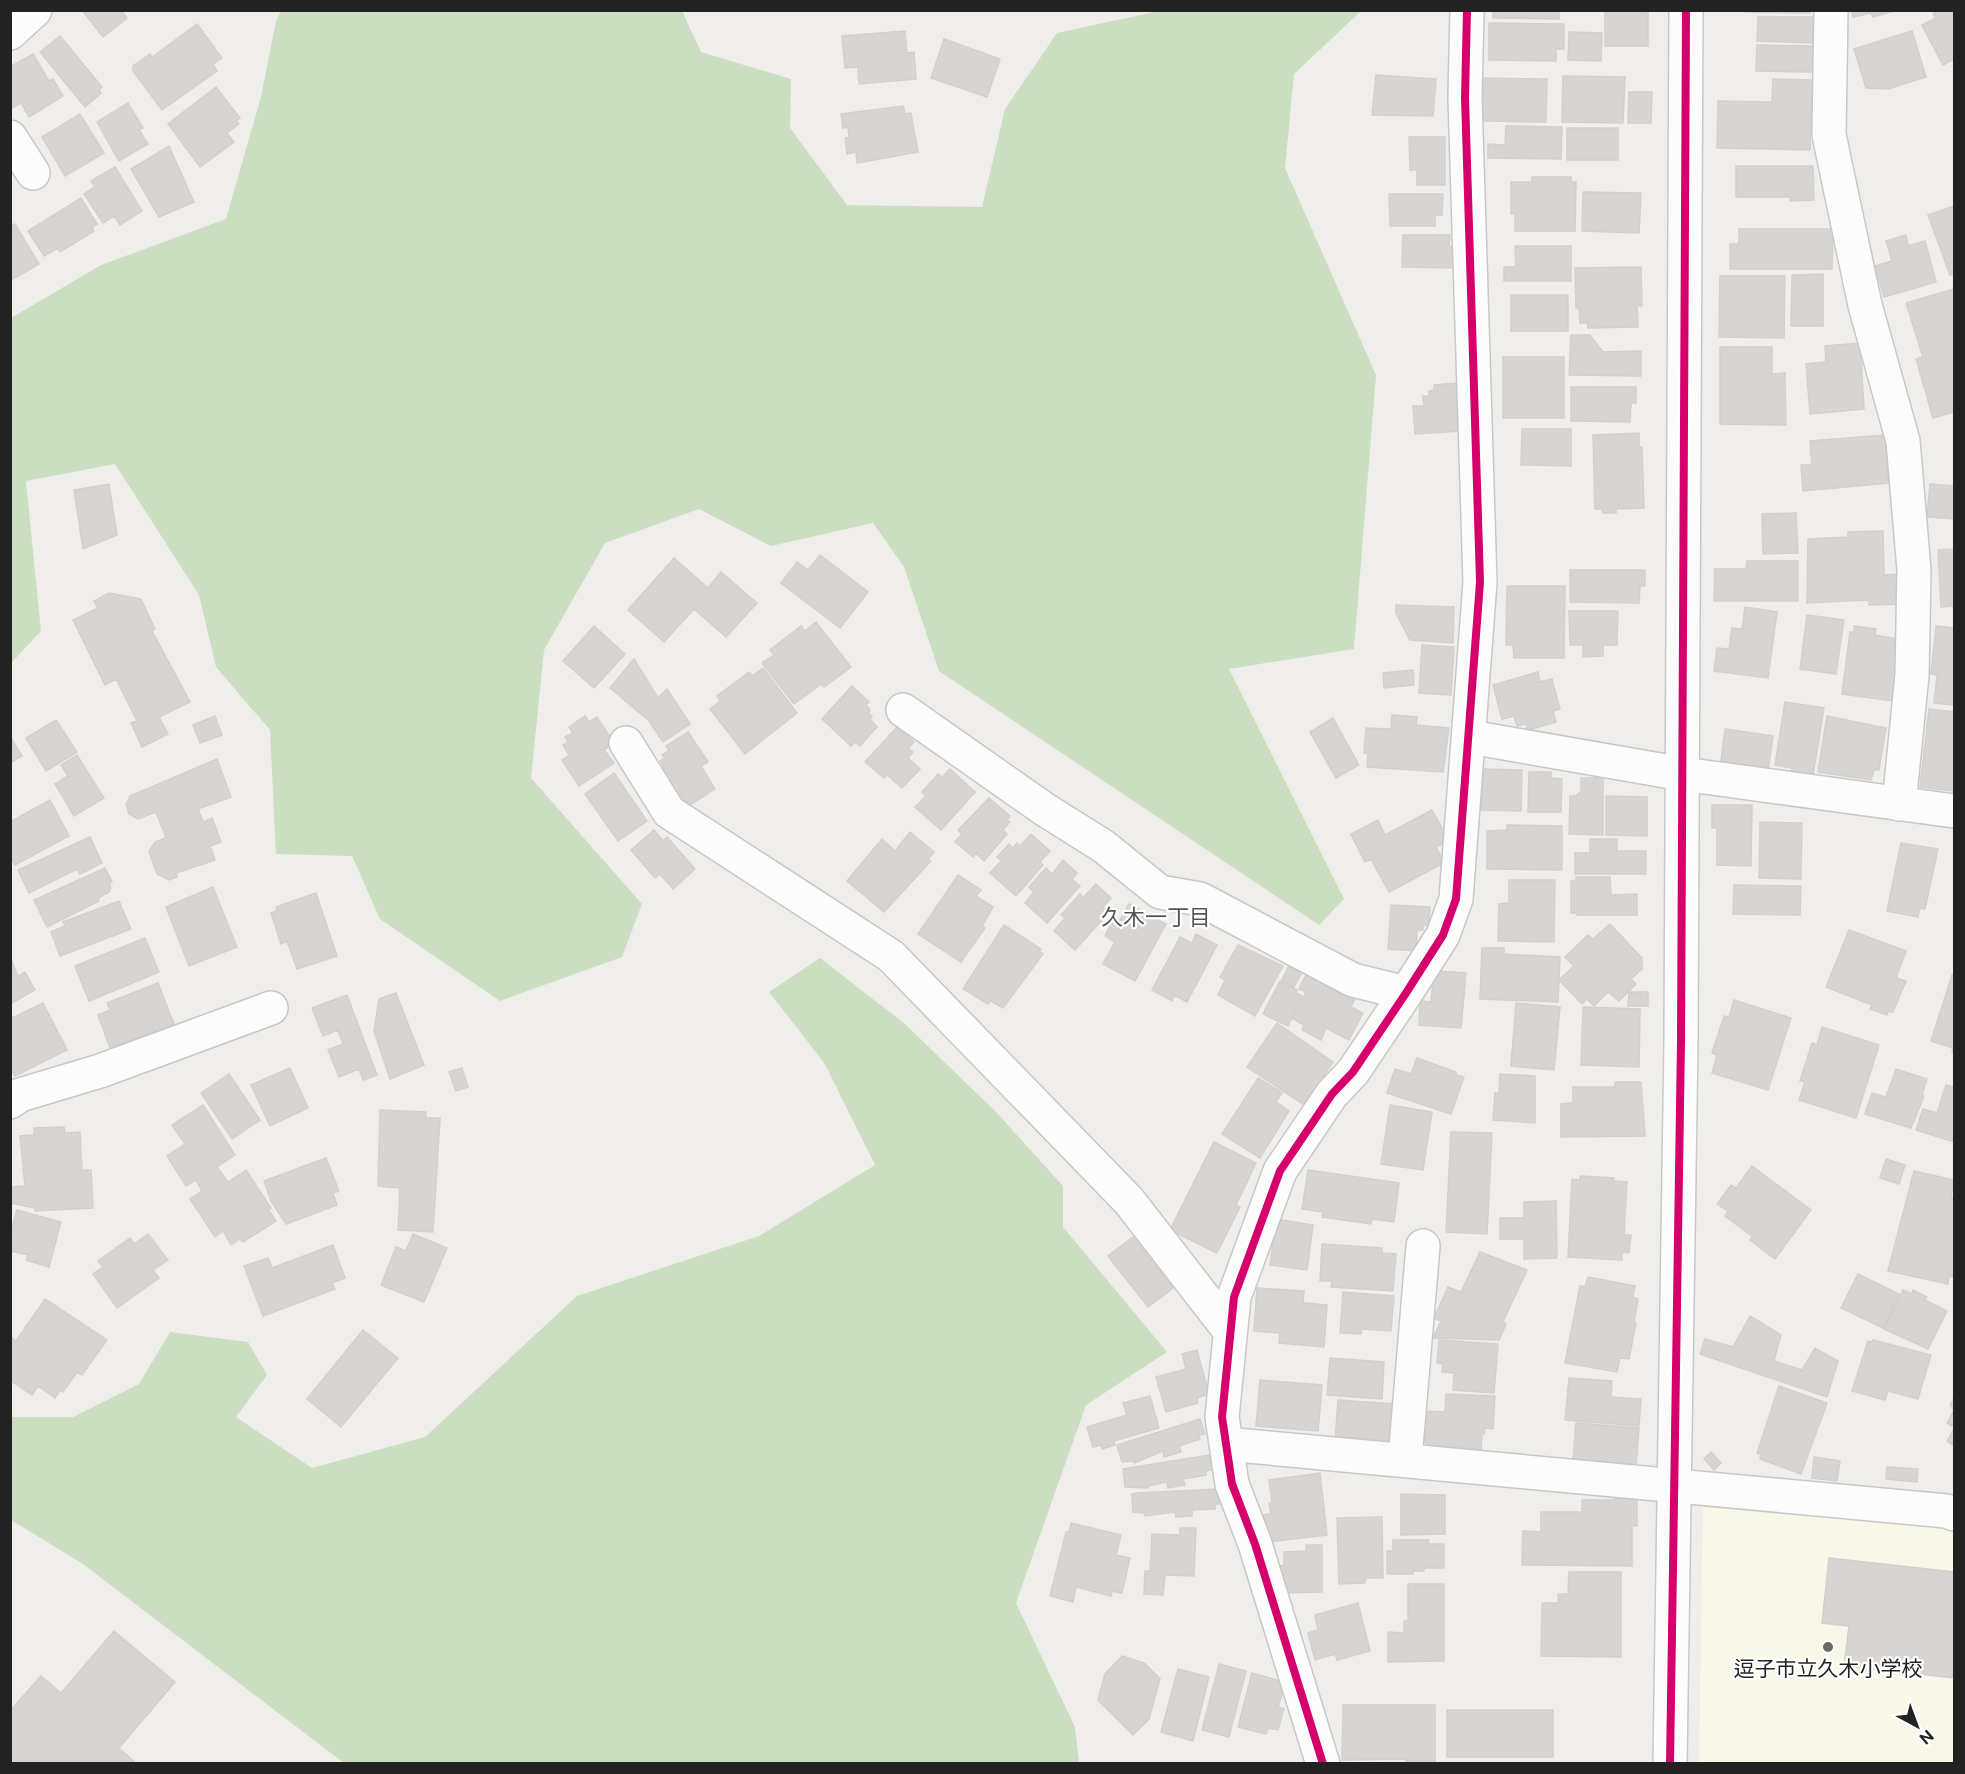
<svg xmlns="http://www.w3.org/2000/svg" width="1965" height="1774" font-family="'Public Sans','Noto Sans JP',sans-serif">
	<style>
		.education { fill: #f8f7e8 }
		.forest { fill: #cbdec1 }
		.building { fill: #d7d4d2; stroke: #d3d0cc; stroke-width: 1.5 }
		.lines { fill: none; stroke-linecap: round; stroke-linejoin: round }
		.minor-casing { stroke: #c9c8c7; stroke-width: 36 }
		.minor { stroke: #fdfcfc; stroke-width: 33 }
		.cycleway-casing { stroke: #fff; stroke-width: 11 }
		.cycleway { stroke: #d6006c; stroke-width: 8 }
		.poi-dot { fill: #6a6968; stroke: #fff; stroke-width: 2 }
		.labels { text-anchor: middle; stroke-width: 4.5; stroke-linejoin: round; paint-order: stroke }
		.poi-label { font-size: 21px; fill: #222; stroke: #fff }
		.neighbourhood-label { font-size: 22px; fill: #555; stroke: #fff }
	</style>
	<rect width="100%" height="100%" fill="#f0eeeb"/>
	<!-- education -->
	<path class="education" d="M1703,1503L1935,1522L1954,1530V1763L1699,1764Z"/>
	<!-- forest -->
	<path class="forest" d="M1268,11H1361L1294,74L1285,168L1376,375L1354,649L1229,669L1344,899L1319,925L939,671L904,567L873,523L771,546L699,509L605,543L544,650L531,778L642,904L622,957L500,1001L380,919L352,856L276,854L270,730L216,667L199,595L115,464L26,481L41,631L11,663V318L101,265L226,219L261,97L276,21L281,11H682L701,52L791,79L790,128L847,205L982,207L1005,109L1057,33L1159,11Z
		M820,958L905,1024L997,1113L1063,1186V1227L1167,1352L1086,1405L1016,1603L1075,1727L1079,1763H344L83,1564L11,1520V1417H73L139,1384L170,1332L248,1342L267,1375L236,1417L312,1468L425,1437L577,1296L759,1236L875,1165L825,1064L769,992Z"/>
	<!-- building -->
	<path class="building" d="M82,10H121L127,18L103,37Z
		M1493,10H1559V19L1493,18Z
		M1605,10H1648V46H1605Z
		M1745,10H1810V13L1745,12Z
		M1851,10H1897L1873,17L1871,13L1853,17Z
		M1939,10H1954V59L1943,65L1922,25L1936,18L1933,14Z
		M1758,17H1813L1812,43L1757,41Z
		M1489,23L1564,24V49H1556V61L1489,60Z
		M197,24L222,58L213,64L217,71L162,110L133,71V66L150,54L152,57Z
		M905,31L907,53L914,52L916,79L859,84L858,67L845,68L842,36Z
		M1912,31L1926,77L1888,89L1866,88L1854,49Z
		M1569,32L1602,33L1601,61L1568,60Z
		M60,36L102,87L99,90L101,93L85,107L40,52Z
		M944,39L1000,59L987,97L931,78Z
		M1757,45L1812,46L1811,72L1756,71Z
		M33,54L49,81L53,79L63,96L29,117L21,103L12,108L10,105V67Z
		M1376,75L1436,79L1433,116L1372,115Z
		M1563,76L1625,77L1623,123L1562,122Z
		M1484,78L1547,79L1546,122L1483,121Z
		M1773,79L1812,80L1810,150L1717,148L1718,101L1772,102Z
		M216,87L240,118L236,121L239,124L227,133L234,142L200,167L168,124Z
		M1629,92H1652L1651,123H1628Z
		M128,103L143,128L139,130L148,144L119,161L97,122Z
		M903,106L905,114L911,113L918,152L857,163L856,152L847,154L845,138L849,137L848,127L843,128L841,114Z
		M80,114L104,153L65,176L42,137Z
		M1506,126L1562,127L1561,159L1488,158V144L1505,145Z
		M1567,128H1618V160H1567Z
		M1409,137H1445V185H1417V170H1410Z
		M169,146L194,202L159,217L131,169Z
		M1736,166H1813L1814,200L1790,201V197H1736Z
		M115,167L142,211L120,225L114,216L103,223L84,194L95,187L91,181Z
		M1532,177H1571V182H1576L1575,231H1515V214H1511V182H1532Z
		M1583,192L1641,193L1639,233L1582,231Z
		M1389,194H1443L1442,215H1435V226H1390Z
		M81,198L97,224L92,228L94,231L60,252L58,248L44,256L28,231Z
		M1954,206V274L1950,275L1928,215Z
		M15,224L39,264L10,281V227Z
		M1739,229H1833L1832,269H1730V244H1739Z
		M1403,235H1450L1449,246L1455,247V268L1402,267Z
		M1906,235L1908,246L1925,241L1936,282L1884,297L1875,266L1892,261L1886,241Z
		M1515,246H1571V281H1504V267H1516Z
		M1641,267L1642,306H1637L1638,327L1588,328L1587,323H1580L1579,308H1576L1575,268Z
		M1823,274V326H1791L1792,275Z
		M1720,276H1785L1784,338L1719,337Z
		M1954,289V412L1933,418L1916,359L1923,357L1906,303Z
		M1511,295H1568V331H1511Z
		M1571,335H1590L1603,352L1641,351V376L1569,375Z
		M1860,343L1864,409L1810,414L1806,364L1826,362L1825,346Z
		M1720,347H1772V374L1785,373L1786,425L1720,424Z
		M1503,357H1564V418H1503Z
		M1457,383L1461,431L1415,434L1413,406H1424L1423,396H1429V391L1434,390V385Z
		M1571,387H1636V403H1631L1630,422L1571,421Z
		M1522,429H1571V466L1521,465Z
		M1639,433V448L1642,447L1644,508L1616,509V513H1603L1602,509H1595L1593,435Z
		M1885,435L1889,483L1803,491L1801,465H1812L1810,441Z
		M109,484L117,535L83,549L74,490Z
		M1930,484L1954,486V519L1927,517Z
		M1796,513L1798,553L1763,554L1762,514Z
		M1883,531L1884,575L1901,574L1902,604L1869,605V600L1807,603L1808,539L1848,537V532Z
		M1954,549V606L1941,607L1938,550Z
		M820,555L868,592L840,628L781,583L797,562L808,570Z
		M674,558L708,588L721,572L757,603L726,637L694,609L664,642L628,610Z
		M1747,561H1798V601H1714L1715,569H1746Z
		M1570,570H1645V586H1640L1639,603L1570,602Z
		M1507,586H1565L1564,658H1514L1513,645H1506Z
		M109,593L141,599L155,629L152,631L190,702L159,717L168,734L142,747L131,723L137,721L116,679L105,685L73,620L98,608L94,601Z
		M1396,605L1454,607L1453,643L1410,640L1396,613Z
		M1745,607L1777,612L1768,678L1714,671L1717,648L1729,649L1732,628L1742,629Z
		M1569,611H1618L1617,645H1603V656L1583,657V645H1570Z
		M1807,615L1844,620L1836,674L1800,669Z
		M816,622L851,667L824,687L821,684L794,704L762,663L774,655L770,650L801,626L805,631Z
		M594,626L625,654L594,688L563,661Z
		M1854,626L1876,629L1875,635L1898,639L1893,701L1842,694L1850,632H1854Z
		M1936,626L1954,628V705L1934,703L1937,675L1931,674Z
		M1422,645L1454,647L1451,695L1419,693Z
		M634,659L658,698L667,689L690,724L663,742L649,721L610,688Z
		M763,668L797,713L745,754L710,709L720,701L717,696L749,672L752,676Z
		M1413,670L1414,685L1384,688L1383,673Z
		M1538,672L1540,682L1552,679L1560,709L1553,711L1556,722L1528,730L1526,724L1517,726L1514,716L1502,719L1493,685Z
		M852,686L869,702L866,705L870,710L868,713L872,716L870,719L877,727L860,746L855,742L851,746L822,719Z
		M1785,702L1824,708L1812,781L1790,777L1792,768L1775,765Z
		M1929,709L1954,712V791L1920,787Z
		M1392,715L1417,717L1416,725L1449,728L1443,772L1367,767L1368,753H1364L1366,728L1391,729Z
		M215,716L222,735L200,743L193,725Z
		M585,716L589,722L597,717L614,743L604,750L614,763L579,786L562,760L569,755L563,745L568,742L565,737L573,733L569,727Z
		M1827,716L1886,728L1879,770H1874L1871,780L1818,772Z
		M1333,718L1359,765L1336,778L1310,732Z
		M56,720L77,752L46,771L26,738Z
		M897,727L914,742L908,748L913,752L908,758L920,769L902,788L887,775L884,778L865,762Z
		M1725,729L1773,736L1768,771L1721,761Z
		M688,732L708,762L701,766L715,789L690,805L688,801L681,805L658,769L663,766L660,761L665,758L662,755L669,751L666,746Z
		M10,736L22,756L10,763Z
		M77,755L104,798L74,816L55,784L68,776L61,765Z
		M217,759L231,797L198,809L203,822L212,818L221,842L210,846L215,860L176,873L177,877L169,880L157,874L149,851L155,842L166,838L156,812L138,819L129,814L126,804L130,796Z
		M950,769L975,792L941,830L915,807L926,796L922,792L938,774L942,777Z
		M1484,769L1522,770L1521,811L1481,810Z
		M1529,772H1551V778L1562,779L1561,812H1528Z
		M614,773L647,821L618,841L585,794Z
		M1581,778H1603V835L1569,834L1570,796H1576L1581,791Z
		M1606,796L1647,797V836L1606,835Z
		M989,798L1010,816L1007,820L1010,822L1003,830L1007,834L984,861L976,853L973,857L955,842L962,834L958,830Z
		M50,800L69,836L15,865L10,856V822Z
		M1712,805H1752L1751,866L1717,865V828H1712Z
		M1432,810L1449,840L1436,847L1444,863L1389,892L1371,859L1365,862L1351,834L1378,820L1385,835Z
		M1760,822L1802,823L1801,879L1759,878Z
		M1507,825L1562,826V870L1487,869V831L1507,830Z
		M654,830L663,841L667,837L695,869L673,889L660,874L655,878L631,850Z
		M910,832L934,852L928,859L931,861L884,912L847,881L882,839L895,851Z
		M1031,834L1050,851L1040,862L1043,865L1016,896L990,873L1001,861L997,857L1009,844L1013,848L1017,843L1020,846Z
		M90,837L102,863L80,874L77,869L29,893L18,870Z
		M1590,839H1617V851H1646V874H1575V853H1590Z
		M1901,843L1938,849L1925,909L1920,908L1918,917L1887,911Z
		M1063,860L1077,873L1072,879L1080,886L1047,923L1025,903L1034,892L1029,887L1046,868L1052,874Z
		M105,868L112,882L109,883L111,888L109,892L98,898L99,901L47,927L34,900Z
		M958,875L981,890L976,896L993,907L982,926L985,928L961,962L918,934Z
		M1576,877H1610L1611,895L1637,894V915H1577V913H1571V881H1576Z
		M1509,880H1555L1554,942L1498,941L1499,904L1509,903Z
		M1096,884L1111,898L1103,907L1109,912L1075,950L1054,931L1065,918L1061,915L1080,894L1083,898Z
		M1734,885L1801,886L1800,915L1733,914Z
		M213,887L237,947L189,966L166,907Z
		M316,893L337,956L297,969L287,941L281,944L271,913L277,911L276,907Z
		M119,901L131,929L60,956L51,932L65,926L63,922Z
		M1129,904L1166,924L1135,981L1103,964L1115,942L1105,936L1112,922L1117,925Z
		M1391,905L1430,907L1429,925H1423V930H1417L1416,951L1388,949Z
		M1610,924L1642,958V969L1631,979L1636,984L1619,1001L1608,992L1594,1006L1587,999L1582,1004L1559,980L1574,966L1565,957L1588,935L1593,939Z
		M1004,925L1041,949L1039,951L1043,954L1003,1008L991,1001L988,1004L963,989Z
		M1849,930L1906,951L1896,978L1906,981L1893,1012L1888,1011L1887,1015L1870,1009L1872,1005L1826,987Z
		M1196,934L1217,945L1187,1002L1174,995L1172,1001L1152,990L1180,937L1192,943Z
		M145,938L159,972L89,1001L75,966Z
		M1238,945L1283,966L1255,1016L1218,995L1225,980L1220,977Z
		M1482,948H1504V954L1560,957L1558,1002L1480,999Z
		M10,957L18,976L25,972L35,990L10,1004Z
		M1292,960L1305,966L1294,987L1282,980Z
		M1438,971L1466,973L1461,1028L1419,1025L1420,1001L1431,1002L1433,979H1438Z
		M1307,973L1357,994L1351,1007L1363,1013L1349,1040L1326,1028L1321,1040L1302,1030L1304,1025L1293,1019L1306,992L1299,989Z
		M1952,975L1954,976V1053L1952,1052L1953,1048L1931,1041Z
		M1280,981L1297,990L1296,993L1302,996L1288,1026L1263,1014Z
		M158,983L174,1024L110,1048L98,1015L110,1010L107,1003Z
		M1629,992H1648V1006H1628Z
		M396,993L424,1065L390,1079L374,1031L379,999Z
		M347,995L377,1075L363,1080L359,1069L339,1077L328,1050L343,1044L338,1030L323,1036L312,1008Z
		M1734,1000L1791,1018L1768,1090L1712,1073L1717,1055L1712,1053L1724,1016L1729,1017Z
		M43,1003L67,1050L15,1076L10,1068V1019Z
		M1516,1003L1560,1007L1554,1070L1511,1066Z
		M1583,1007L1640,1009L1639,1067L1581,1065Z
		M1277,1023L1333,1062L1304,1105L1247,1067Z
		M1822,1027L1879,1045L1856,1118L1799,1100L1805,1082L1800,1081L1812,1043L1817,1045Z
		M1417,1058L1456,1072V1075L1464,1077L1451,1114L1387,1093L1395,1069L1411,1074Z
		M290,1068L308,1108L270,1126L251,1085Z
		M462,1068L468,1087L456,1091L449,1072Z
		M1896,1069L1927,1079L1922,1095L1924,1096L1911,1128L1865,1114L1872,1093L1886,1097Z
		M229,1074L260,1120L232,1139L201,1093Z
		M1500,1074L1535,1076V1123L1493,1120L1495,1093L1499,1094Z
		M1258,1078L1282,1093L1276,1102L1289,1111L1260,1158L1222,1134Z
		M1615,1082H1641L1645,1136L1561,1137V1104L1573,1103V1087H1615Z
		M1946,1085L1954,1087V1142L1916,1130L1923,1109L1937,1113Z
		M203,1105L235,1155L217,1167L228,1182L246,1170L271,1208L268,1209L276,1221L243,1242L240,1239L231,1245L223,1231L215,1237L190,1199L202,1191L196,1180L186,1186L167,1156L185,1144L172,1125Z
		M1390,1105L1432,1112L1423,1170L1381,1164Z
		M380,1110L426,1112V1118H440L433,1232L398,1230L400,1188L378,1186Z
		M64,1127L65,1133L80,1132L82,1170H91L93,1208L35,1211V1208L10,1203V1187L25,1186L20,1136L34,1135V1128Z
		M1451,1132L1492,1133L1487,1234L1446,1232Z
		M1214,1142L1256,1163L1236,1205L1240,1207L1217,1253L1170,1230Z
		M326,1158L339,1191L333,1193L337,1205L286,1224L271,1201L264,1181Z
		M1886,1159L1905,1165L1899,1184L1880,1178Z
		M1752,1166L1811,1210L1775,1259L1750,1240L1752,1236L1725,1216L1728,1211L1717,1204L1731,1185L1736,1188Z
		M1308,1170L1399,1183L1394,1222L1372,1219L1371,1224L1322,1217L1323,1212L1302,1209Z
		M1914,1171L1954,1180L1951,1197L1954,1198V1273L1953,1277L1949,1276L1948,1284L1888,1271Z
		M1580,1176L1614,1178V1181L1627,1182L1624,1235H1631L1629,1253L1622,1252V1260L1568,1257L1572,1179L1580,1180Z
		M1556,1201L1557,1258L1524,1259V1239H1500V1218H1524V1202Z
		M17,1210L61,1222L49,1267L26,1260L28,1255L10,1251V1234Z
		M1276,1219L1313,1225L1307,1270L1270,1265Z
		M148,1234L168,1260L153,1270L159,1278L117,1308L93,1274L103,1267L98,1261L130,1238L134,1244Z
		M413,1234L447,1248L424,1302L381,1285L396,1247L406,1251Z
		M1133,1237L1173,1288L1148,1307L1108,1256Z
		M1322,1244L1382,1248V1253L1396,1254L1393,1291L1331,1287L1332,1281H1320Z
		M333,1245L345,1278L332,1283L335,1289L263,1316L244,1266L268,1258L272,1268Z
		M1480,1252L1527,1270L1503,1322L1506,1324L1499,1340L1433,1338L1441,1321L1434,1318L1448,1287L1461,1292Z
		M1858,1274L1899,1294L1883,1328L1841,1308Z
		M1588,1277L1635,1286L1633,1297L1638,1299L1634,1323H1636L1629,1359L1620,1358L1617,1372L1565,1363L1580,1286L1585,1287Z
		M1257,1288L1304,1291L1303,1303L1327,1305L1324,1347L1279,1343L1280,1333L1254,1331Z
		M1903,1290L1912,1294L1913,1290L1927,1297L1925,1300L1947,1311L1928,1349L1884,1329Z
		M1343,1292L1394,1296L1391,1331L1362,1329L1361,1334L1340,1333Z
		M45,1299L107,1340L82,1375L77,1372L63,1392L60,1390L55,1398L38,1386L32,1395L10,1380V1340L12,1338L16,1341Z
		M1750,1316L1781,1335L1774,1361L1802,1370L1815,1348L1838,1361L1827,1397L1700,1354L1705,1339L1733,1347Z
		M363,1330L398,1358L341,1427L307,1399Z
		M1439,1340L1498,1344L1494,1393L1453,1390L1454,1373L1442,1372L1443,1364L1437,1363Z
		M1873,1340L1931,1355L1918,1399L1888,1391L1885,1400L1852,1391L1868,1341L1872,1342Z
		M1197,1350L1209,1394L1197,1398L1198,1403L1166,1412L1156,1377L1186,1369L1182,1354Z
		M1330,1358L1384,1362L1382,1399L1327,1395Z
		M1569,1378L1612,1381L1611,1397L1641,1399L1639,1426L1565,1420Z
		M1260,1380L1322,1385L1318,1431L1256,1426Z
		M1779,1386L1827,1403L1801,1474L1760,1459L1761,1455L1757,1453Z
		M1446,1394L1495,1396L1493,1429L1485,1428L1484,1434H1482L1481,1451L1431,1448L1423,1440L1424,1411L1445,1412Z
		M1150,1396L1159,1428L1114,1441L1115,1445L1102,1449L1101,1445L1093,1447L1087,1427L1127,1415L1123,1403Z
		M1954,1398V1427L1947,1423L1954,1410L1950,1405Z
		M1338,1400L1395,1404L1392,1445L1335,1441Z
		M1200,1419L1205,1434L1199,1435L1200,1439L1179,1446L1181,1452L1164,1457L1163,1451L1134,1463L1133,1461L1122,1462L1117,1445Z
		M1576,1423L1639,1428L1636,1465L1573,1460Z
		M1954,1429V1446L1947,1441Z
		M1711,1452L1721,1463L1714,1470L1704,1459Z
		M1209,1455L1211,1470L1206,1471V1475L1183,1479L1185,1485L1168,1488L1167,1482L1148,1486V1488L1125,1487L1123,1469Z
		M1814,1457L1840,1461L1837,1481L1812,1478Z
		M1887,1467L1918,1469L1917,1482L1886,1479Z
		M1320,1473L1327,1535L1267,1542L1263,1515L1271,1514L1269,1503H1272L1269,1480Z
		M1219,1489L1220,1504H1215V1509L1192,1510V1516L1176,1517L1175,1512L1145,1516V1513L1133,1512L1132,1494L1137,1493Z
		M1401,1494L1445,1495V1534L1401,1535Z
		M1615,1495L1637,1496V1526H1632V1566L1522,1565L1523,1531L1541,1532V1512H1582V1500H1615Z
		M1382,1517L1383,1578H1366L1365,1583L1339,1584L1337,1518Z
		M1071,1523L1121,1535L1116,1555L1130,1558L1122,1593L1112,1591L1111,1596L1076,1587L1073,1602L1050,1596L1066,1532H1069Z
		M1180,1528H1196L1194,1576L1165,1575L1163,1595L1144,1594L1145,1571H1150L1152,1534L1180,1535Z
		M1393,1540H1429L1428,1544H1444V1568H1424V1571H1413V1574H1387V1551H1393Z
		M1306,1545H1322V1592L1279,1593V1566L1284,1565V1552L1306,1551Z
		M1829,1558L1954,1572V1678L1844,1666L1849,1626L1822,1623Z
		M1569,1572H1621V1657L1541,1656L1542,1603H1558V1594H1568Z
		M1408,1584H1444V1661L1388,1662V1632L1404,1633V1621L1408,1620Z
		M1358,1603L1370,1651L1337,1660L1335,1654L1315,1660L1308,1633L1318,1630L1315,1615Z
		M114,1631L175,1682L119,1748L137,1764H10V1711L41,1676L61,1693Z
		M1122,1656L1144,1663L1160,1679L1149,1719L1133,1735L1098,1700L1105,1674Z
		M1219,1664L1246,1671L1229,1737L1202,1730Z
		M1178,1669L1209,1677L1193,1741L1161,1732Z
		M1252,1673L1277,1680L1283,1690L1278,1707L1284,1709L1278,1730L1268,1728L1266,1734L1238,1727Z
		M1343,1705H1435V1764H1406V1759L1342,1760Z
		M1447,1710H1553V1757H1447Z"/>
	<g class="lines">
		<defs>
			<path id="minor" d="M1831,10L1829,135L1865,305L1903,441L1914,570L1912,675L1899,804
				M10,33L35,10
				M10,137L33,173
				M903,710L1044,809L1103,846L1160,892L1200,899L1353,980L1406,993
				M1470,737L1683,774L1954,811
				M626,743L669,812L891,956L1129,1201L1229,1330
				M10,1102L20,1095L100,1071L271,1008
				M1226,1444L1946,1511L1954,1514
				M1405,1459L1423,1246
				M1323,1764L1255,1544L1232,1484L1222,1417L1234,1297L1280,1171L1332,1094L1353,1072L1406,993L1443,935L1456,899L1480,582L1465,98L1467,10
				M1670,1764L1681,1041L1686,10"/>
		</defs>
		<!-- minor casing -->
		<use href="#minor" class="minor-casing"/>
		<!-- minor -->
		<use href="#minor" class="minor"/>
		<defs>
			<path id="cycleway" d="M1323,1764L1255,1544L1232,1484L1222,1417L1234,1297L1280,1171L1332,1094L1353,1072L1406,993L1443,935L1456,899L1480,582L1465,98L1467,10
				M1670,1764L1681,1041L1686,10"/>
		</defs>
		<!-- cycleway casing -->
		<use href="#cycleway" class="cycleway-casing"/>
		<!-- cycleway -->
		<use href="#cycleway" class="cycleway"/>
	</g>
	<!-- markers -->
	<circle class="poi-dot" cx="1828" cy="1647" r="6"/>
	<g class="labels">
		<!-- poi labels -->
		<g class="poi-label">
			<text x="1828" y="1676">逗子市立久木小学校</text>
		</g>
		<!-- neighbourhood labels -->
		<g class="neighbourhood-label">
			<text x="1156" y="925">久木一丁目</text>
		</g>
	</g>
	<!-- border -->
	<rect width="1965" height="1774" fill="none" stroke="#222222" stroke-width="24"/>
	<!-- north arrow -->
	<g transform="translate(1917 1726) rotate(139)" stroke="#ffffff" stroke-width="4.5" paint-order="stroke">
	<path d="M0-4.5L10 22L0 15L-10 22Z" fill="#222222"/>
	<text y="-9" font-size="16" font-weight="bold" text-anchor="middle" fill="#222222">N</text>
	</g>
</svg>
